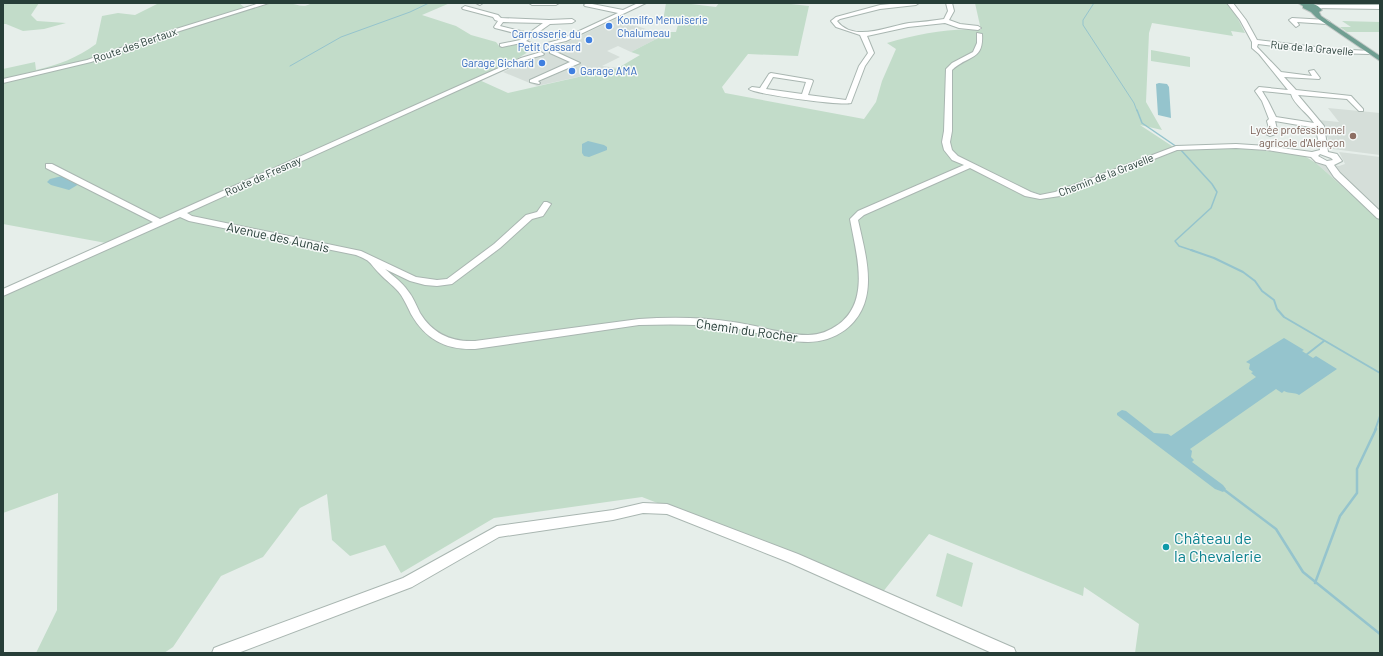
<svg xmlns="http://www.w3.org/2000/svg" width="1383" height="656" font-family="Barlow,sans-serif">
	<style>
		.built { fill: #d5ded9 }
		.green { fill: #c2dcc9 }
		.water { fill: #95c4cd }
		.lines { fill: none; stroke-linecap: round; stroke-linejoin: round }
		.stream-far3 { stroke: #95c4cd; stroke-width: 1 }
		.stream-far2 { stroke: #95c4cd; stroke-width: 1.5 }
		.stream-far1 { stroke: #95c4cd; stroke-width: 2 }
		.stream { stroke: #95c4cd; stroke-width: 2.5 }
		.minor-casing { stroke: #a9b6b1; stroke-width: 2 }
		.major-casing { stroke: #c3c9c7; stroke-width: 2 }
		.minor { fill: #fff; fill-rule: evenodd }
		.major { fill: #709f92; fill-rule: evenodd }
		.shop-dot { fill: #3f7fe0; stroke: #f7faf9; stroke-width: 1.5 }
		.education-dot { fill: #8d6e63; stroke: #f7faf9; stroke-width: 1.5 }
		.culture-dot { fill: #0f9aa8; stroke: #f7faf9; stroke-width: 1.5 }
		.labels { text-anchor: middle; stroke-width: 3; stroke-linejoin: round; paint-order: stroke }
		.far-shop-label { font-size: 11px; fill: #366cbe; stroke: #f7faf9; text-anchor: start }
		.far-street-label { font-size: 11px; fill: #273e38; stroke: #f7faf9 }
		.far-education-label { font-size: 11px; fill: #785e54; stroke: #f7faf9; text-anchor: end }
		.street-label { font-size: 13px; fill: #273e38; stroke: #f7faf9 }
		.near-culture-label { font-size: 16px; fill: #0d838f; stroke: #f7faf9; text-anchor: start }
	</style>
	<rect width="100%" height="100%" fill="#e6eeea"/>
	<!-- built -->
	<path class="built" d="M616,19L664,35L631,52L618,46L607,51L620,57L602,66L618,68L537,86L503,72Z
		M1328,108L1380,113V155L1333,149L1319,120L1339,122Z
		M1339,152L1380,157V220L1316,163L1339,166L1345,164Z"/>
	<!-- green -->
	<path class="green" d="M3,3H39L31,15L37,21L66,23L44,29L23,31L6,24H3Z
		M159,3H239L248,10C262,6 274,1 288,3C295,4 304,8 310,4L297,3H450L422,15L456,26L471,35L496,42L500,47L517,43L528,46V52L512,62L477,79L508,93L618,68L640,55L631,52L664,35L667,32H676L679,21H663L666,3H683L716,7L719,3H782L809,6L798,56L748,54L722,87L725,93L864,119L876,102L882,81L896,49L887,43C919,34 948,28 981,30L975,3H1227L1234,11L1245,33L1231,31L1233,36L1152,23L1149,33L1146,102L1162,130L1140,125L1178,150L1212,148L1247,149L1301,154L1316,163L1380,220V653H1135L1139,624L1084,587L1083,596L929,534L882,593L858,581L642,497L494,518L401,573L385,545L350,556L332,540L327,494L300,508L263,557L221,576L173,647L164,653H36L57,610L58,493L3,513V290L106,243L3,224V69L35,62L36,70C58,65 77,58 96,44L102,16L118,13L135,15Z
		M1342,21L1380,22V32H1347L1340,27H1351Z
		M1151,50L1190,57V67L1151,61Z
		M947,553L973,563L962,607L936,596Z"/>
	<!-- water -->
	<path class="water" d="M1159,83L1167,84L1169,87L1171,118L1158,115L1156,84Z
		M588,141L604,145L607,147V150L589,157L584,156L582,153V144Z
		M62,176L79,184L69,190L51,185L47,182L50,179Z
		M1284,338L1304,350L1302,351L1313,358L1316,356L1337,369L1299,395C1294,392 1290,394 1284,391L1282,393L1276,389L1190,449L1192,451L1191,457L1194,460L1192,462L1223,485L1226,489L1223,492L1215,489L1117,415V413L1122,410L1126,411L1154,433L1168,434L1171,436L1256,377L1251,373L1253,372L1249,369L1250,364L1246,362Z"/>
	<g class="lines">
		<!-- stream-far3 -->
		<path class="stream-far3" d="M1094,3L1083,20V25L1134,103L1137,111
			M290,66L341,37L410,12L429,3"/>
		<!-- stream-far2 -->
		<path class="stream-far2" d="M1137,110L1142,123L1177,147
			M1180,149L1212,184L1217,192L1211,208L1175,241L1179,246L1194,251"/>
		<!-- stream-far1 -->
		<path class="stream-far1" d="M1191,250L1214,258L1243,272L1255,281L1262,291L1274,300L1277,309L1284,317L1380,373
			M1306,355L1324,341
			M1375,430L1380,416"/>
		<!-- stream -->
		<path class="stream" d="M1223,489L1276,529L1303,572L1380,634
			M1315,583L1340,516L1357,493V469L1376,429"/>
		<defs>
			<path id="minor" d="M260,3H269L167,35L91,62L3,83V79L87,60L163,33Z
				M476,3H483L480,5Z
				M529,3H559L556,5H532Z
				M587,3L623,10L638,3H646L566,41L544,46V44L562,39L618,13L585,6L584,5Z
				M901,3H919L916,5L880,9L840,19L837,21C854,43 888,26 909,23C921,22 932,21 944,19L948,11L946,3H952L954,11L949,20L960,24L978,26L981,28L978,30L959,28L945,23L908,27L867,36L874,53L865,66L851,103C841,106 755,94 749,89L752,87L760,88L769,74L771,73L812,80L813,81L808,95L846,100L859,66L868,53L860,35L836,27L831,21L836,17L880,5ZM773,77L806,82L802,94L766,89Z
				M1227,3H1233L1246,20L1257,40L1332,49L1371,51L1372,52L1369,54L1332,53L1258,44L1257,47L1281,72L1312,76L1309,71L1314,70L1320,78L1319,79L1284,77L1296,90L1351,96L1363,109V111H1359L1347,99L1298,95L1324,126L1328,152L1337,154L1342,161L1334,165L1340,173L1380,211V219L1377,218L1334,177L1326,165L1316,162L1311,157L1267,150L1236,148L1177,150L1060,196L1040,199L1025,196L970,168L864,215L858,220C866,257 881,302 845,330C834,338 821,342 808,342C782,342 758,332 733,328C702,324 670,324 639,325L475,349C446,350 426,340 411,314C408,308 405,301 401,295C395,286 386,281 379,273C368,262 373,262 356,255L189,221L180,217L3,296V289L153,222L46,168V164H52L160,219L521,58L541,52L544,54L543,55L525,60L187,213L192,216L361,251L416,277L437,280L447,279L494,244L526,215L537,212L544,202H547L551,204L543,216L532,219L500,248L452,284L437,286L425,285L410,281L385,269C393,276 402,282 408,291C413,297 416,305 420,313C433,334 451,342 475,341L639,319C670,317 702,317 733,322C758,325 782,335 808,335C820,335 829,331 839,324C871,300 856,253 850,219L858,211L964,165L952,160L944,150L942,142L944,131L946,69L952,63L973,52L977,43V33L982,34C984,61 968,55 952,70V131L950,142L952,150L958,156L1031,192L1040,195L1055,192L1176,146L1236,144L1267,146L1312,152L1320,150L1316,128L1275,121L1278,133L1270,136L1266,134L1270,132L1267,121L1269,119L1262,101L1255,91L1259,87L1288,90L1259,54L1252,48V42L1240,20ZM1262,91L1291,94C1294,105 1308,113 1314,123L1276,117L1268,101ZM1320,154L1331,158L1333,160L1327,161L1318,156Z
				M1316,5H1380V9L1314,8V6Z
				M465,6L498,15L501,18L549,20L572,19L575,21L572,23L550,24L526,41L539,46V48H535L521,43L502,47L500,46V44L520,40L526,36L495,28L494,27L498,21L495,20L493,17L463,9L462,8ZM503,22L543,23L529,33L500,26Z
				M1292,18L1327,20L1330,22L1327,24L1297,22L1299,25L1296,27L1289,20Z
				M550,51H554L580,63L538,81L540,83L539,84L530,82V80L570,62L550,53Z
				M643,503L667,504L798,554L1014,648L1016,653H992L788,562L667,514L643,513L613,520L499,537L412,587L238,653H212L214,648L219,646L403,578L497,526L613,510Z"/>
			<path id="major" d="M1298,3C1307,3 1316,2 1322,10L1319,12L1321,16L1380,56V61L1317,18L1311,12L1303,8V6Z"/>
		</defs>
		<!-- minor casing -->
		<use href="#minor" class="minor-casing"/>
		<!-- major casing -->
		<use href="#major" class="major-casing"/>
		<!-- minor -->
		<use href="#minor" class="minor"/>
		<!-- major -->
		<use href="#major" class="major"/>
	</g>
	<!-- markers -->
	<g class="shop-dot">
		<circle cx="609" cy="26" r="4"/>
		<circle cx="589" cy="40" r="4"/>
		<circle cx="542" cy="63" r="4"/>
		<circle cx="572" cy="71" r="4"/>
	</g>
	<circle class="education-dot" cx="1353" cy="136" r="4"/>
	<circle class="culture-dot" cx="1166" cy="547" r="4"/>
	<g class="labels">
		<!-- far-shop labels -->
		<g class="far-shop-label">
			<text x="617" y="24">Komilfo Menuiserie<tspan x="617" dy="13">Chalumeau</tspan></text>
			<text x="581" y="38" text-anchor="end">Carrosserie du<tspan x="581" dy="13">Petit Cassard</tspan></text>
			<text x="534" y="67" text-anchor="end">Garage Gichard</text>
			<text x="580" y="75">Garage AMA</text>
		</g>
		<!-- far-street labels -->
		<g class="far-street-label">
			<text transform="translate(135 45) rotate(-19)" y="4">Route des Bertaux</text>
			<text transform="translate(1312 48) rotate(5)" y="4">Rue de la Gravelle</text>
			<text transform="translate(1106 175) rotate(-21)" y="4">Chemin de la Gravelle</text>
			<text transform="translate(263 176) rotate(-24)" y="4">Route de Fresnay</text>
		</g>
		<!-- far-education labels -->
		<g class="far-education-label">
			<text x="1345" y="134">Lycée professionnel<tspan x="1345" dy="13">agricole d'Alençon</tspan></text>
		</g>
		<!-- street labels -->
		<g class="street-label">
			<text transform="translate(278 237) rotate(12)" y="5">Avenue des Aunais</text>
			<text transform="translate(747 330) rotate(8)" y="5">Chemin du Rocher</text>
		</g>
		<!-- near-culture labels -->
		<g class="near-culture-label">
			<text x="1174" y="544">Château de<tspan x="1174" dy="18">la Chevalerie</tspan></text>
		</g>
	</g>
	<!-- border -->
	<rect width="1383" height="656" fill="none" stroke="#273e38" stroke-width="8"/>
</svg>
